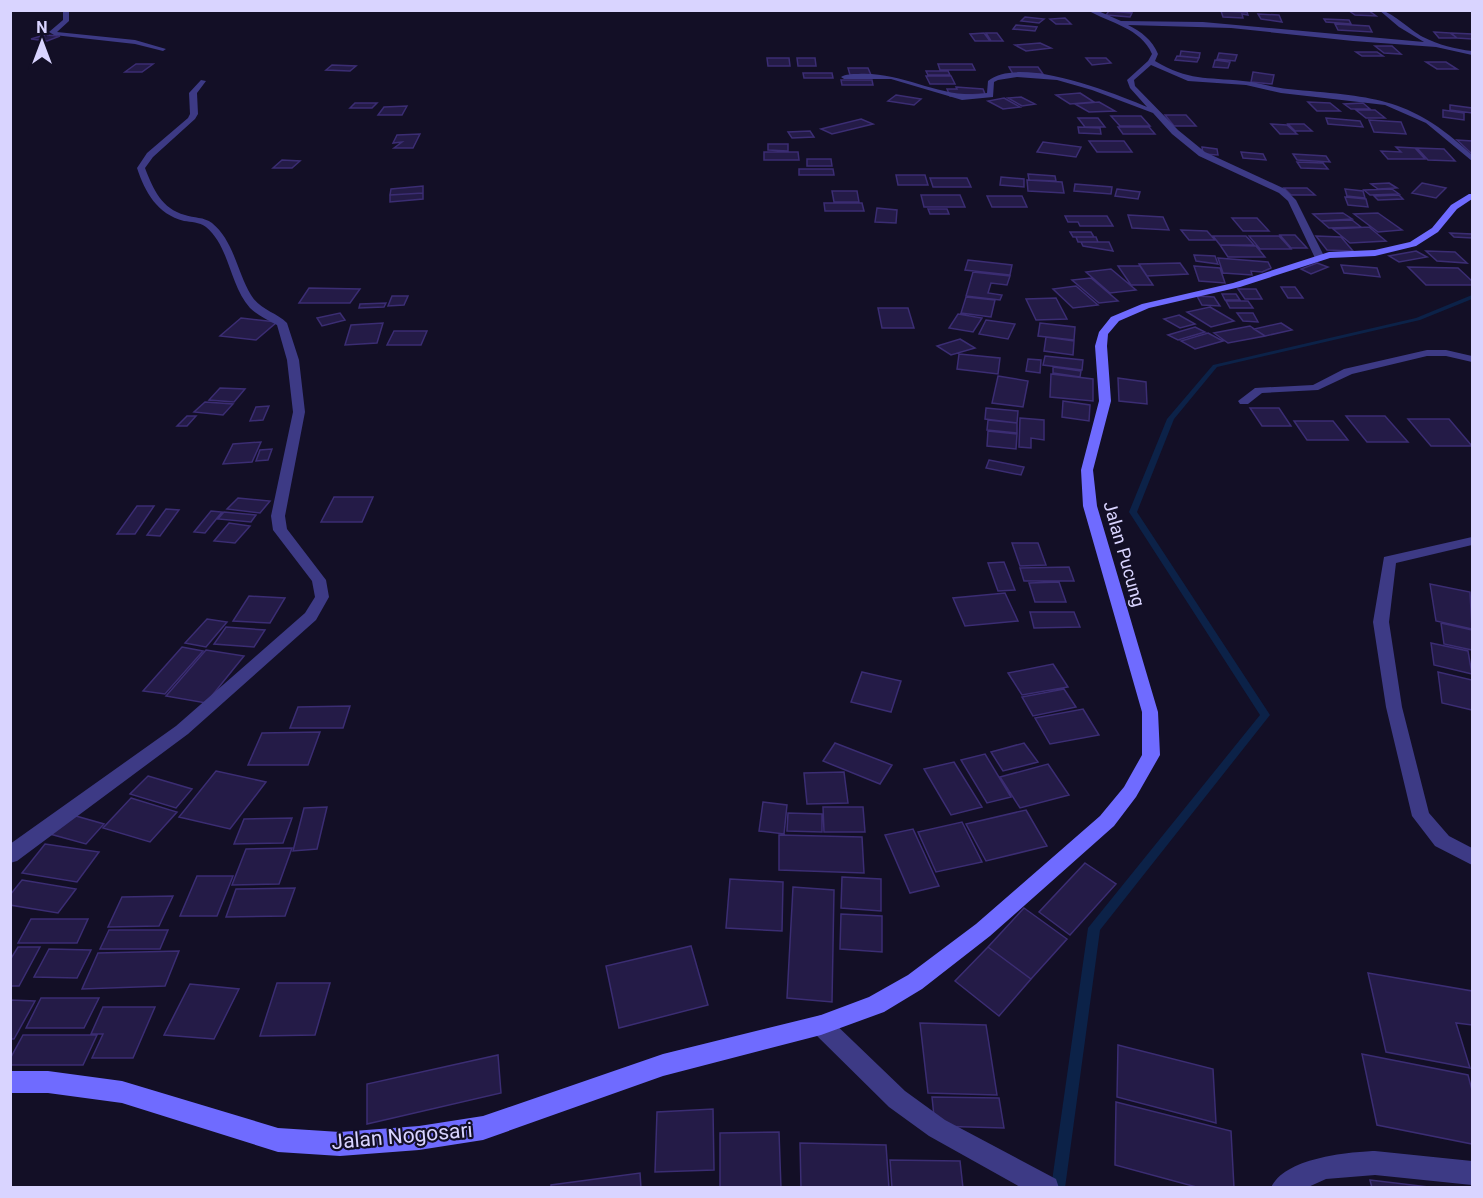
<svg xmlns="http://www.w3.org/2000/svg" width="1483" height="1198" font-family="Roboto,sans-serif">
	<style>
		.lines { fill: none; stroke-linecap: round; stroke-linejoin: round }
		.stream { fill: #0c2248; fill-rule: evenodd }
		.building { fill: #241b47; stroke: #3b2d73; stroke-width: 1.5 }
		.street { fill: #3d3a85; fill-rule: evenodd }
		.secondary { fill: #6f6bff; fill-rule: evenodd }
		.labels { text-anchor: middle; stroke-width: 4.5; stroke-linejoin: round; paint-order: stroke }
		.street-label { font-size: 18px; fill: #d9d4ff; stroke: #130f26 }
		.near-street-label { font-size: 21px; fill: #d9d4ff; stroke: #130f26 }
	</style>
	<rect width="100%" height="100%" fill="#130f26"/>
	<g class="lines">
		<!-- stream -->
		<path class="stream" d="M1472,295V299L1420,320L1217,367L1174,419L1137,512L1270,715L1100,930L1065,1188H1051L1088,928L1260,715L1129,512L1167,419L1213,365L1416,318Z"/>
	</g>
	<!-- building -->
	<path class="building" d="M1348,10H1368L1376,16L1355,15Z
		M1109,11L1132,13L1130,17L1106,15Z
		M1221,11L1247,12L1248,15L1242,14L1243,18L1223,17Z
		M1258,14L1279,15L1282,22L1261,19Z
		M1025,17L1044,19L1039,23L1021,21Z
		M1065,18L1071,24H1056L1050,19Z
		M1324,19L1349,20L1351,24L1326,22Z
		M1335,24L1369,26L1372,32L1338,30Z
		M1016,25L1037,27L1035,31L1013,29Z
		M1434,32L1450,33L1457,38H1439Z
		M984,33L990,41H975L970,34Z
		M986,33H997L1003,41H991Z
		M1451,33L1472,34V39L1457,38Z
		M44,35L60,36L47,41L31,39Z
		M1040,43L1051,48L1026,51L1015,45Z
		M1375,46H1392L1401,54L1384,53Z
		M1181,51L1200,53L1199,58L1180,56Z
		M1356,52H1377L1383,56H1362Z
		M1219,53L1237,55L1235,61L1217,59Z
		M1177,56L1199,58L1197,62L1175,60Z
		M767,58H789L790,66H768Z
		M797,58H815L816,66H798Z
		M1086,58H1106L1111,63L1092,65Z
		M1215,60L1230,62L1228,68L1213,67Z
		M1426,62H1446L1457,69H1437Z
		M136,64H153L142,72H125Z
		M938,64H972L975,70H940Z
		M332,65L356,66L350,71L326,70Z
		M1009,67H1038L1043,74H1013Z
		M848,68H868L871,75H850Z
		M926,71H948L950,75H928Z
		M1253,72L1274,75L1272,84L1251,82Z
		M803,73H832L833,78H804Z
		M926,76H951L955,84H930Z
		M841,80H872L873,85H842Z
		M956,87L983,89L985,94L950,96L947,89H957Z
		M1080,93L1094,102L1070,104L1056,95Z
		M896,95L921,99L914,105L888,101Z
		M1021,97L1035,104L1022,106L1008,98Z
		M1004,98L1020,107L1003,109L988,101Z
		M1099,102L1115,111L1089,112L1075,104Z
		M1308,102L1330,103L1340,111H1317Z
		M355,103H377L372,108H350Z
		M1363,103L1370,109H1351L1344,104Z
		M1450,105L1472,108V113L1450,110Z
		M407,106L402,115H378L384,107Z
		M1356,110H1375L1385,118H1366Z
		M1443,110L1464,113V120L1443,117Z
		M1165,115H1186L1196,126H1174Z
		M1111,116H1141L1150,126H1120Z
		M1078,118H1098L1105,127H1085Z
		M1326,118L1360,121L1363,127L1328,124Z
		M861,119L873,124L832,134L821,129Z
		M1369,120L1401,122L1406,134L1374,132Z
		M1271,124L1287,125L1297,134H1280Z
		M1288,124H1304L1312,131H1295Z
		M1078,127L1100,128L1101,134L1079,133Z
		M1118,127H1149L1155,134H1123Z
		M810,131L814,137L792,138L788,132Z
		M420,134L413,148H394L402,142L393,143L397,135Z
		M1457,140L1472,141V154Z
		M1089,141H1124L1132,152H1097Z
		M1043,142L1081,147L1076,157L1037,152Z
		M768,144H788V151L768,150Z
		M1202,147L1217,149L1218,155L1203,154Z
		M1396,147L1415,148L1425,159H1388L1381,151L1401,152Z
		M1417,148L1444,149L1455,161L1428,160Z
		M764,152H798L799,160H764Z
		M1241,152L1263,154L1266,160L1243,158Z
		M1293,154L1326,156L1330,162L1297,160Z
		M807,159H831L832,166H807Z
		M282,160L300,161L292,168H273Z
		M1297,162L1323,163L1328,169L1301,168Z
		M799,169H833L834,175H799Z
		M1028,174L1055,176L1056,181L1029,180Z
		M896,175H925L928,185H898Z
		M1001,177L1024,179V187L1000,185Z
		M930,178H967L971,187H933Z
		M1027,180L1062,182L1064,193L1028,191Z
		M1389,183L1397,188L1378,189L1371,184Z
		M1422,183L1446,188L1436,198L1412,193Z
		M1075,184L1112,187L1111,194L1074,191Z
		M423,186V193L390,195L391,189Z
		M1284,188H1307L1315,195H1291Z
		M1117,189L1140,192L1138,199L1115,196Z
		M1345,189L1363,191L1365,198L1347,196Z
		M1392,189L1399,194L1370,195L1364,190Z
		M832,191H857L859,202H834Z
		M423,193V199L390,202V195Z
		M921,195H960L965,207H924Z
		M1399,195L1403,199L1378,200L1374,196Z
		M987,196H1022L1027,207H992Z
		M1345,197L1366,199L1368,207L1348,205Z
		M824,203H862L864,211H825Z
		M877,208L897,210L896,223L875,222Z
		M928,209H947L949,214H930Z
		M1343,213L1352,219L1321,221L1313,214Z
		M1378,213L1402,230L1378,232L1354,214Z
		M1128,215L1163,217L1169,230L1132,228Z
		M1065,216H1107L1113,226H1080L1078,222H1068Z
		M1232,218H1257L1269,231H1243Z
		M1352,220L1361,227L1329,228L1321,221Z
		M1369,227L1386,241L1350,243L1333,229Z
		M1181,230L1207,231L1215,240H1189Z
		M1070,232H1091L1094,237H1073Z
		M1450,233L1472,234V238L1454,237Z
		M1280,235H1295L1307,248H1291Z
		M1213,236H1246L1254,245H1220Z
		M1249,236H1279L1291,249H1260Z
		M1316,236L1341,237L1353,251L1327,250Z
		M1076,237H1096L1098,242H1078Z
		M1081,242H1109L1113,251L1083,246Z
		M1220,245L1256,246L1265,257H1228Z
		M1416,251L1427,257L1399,262L1389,256Z
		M1426,251L1455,252L1467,263L1437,261Z
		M1194,255L1215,256L1218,264L1196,261Z
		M1218,258L1268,262L1271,268L1262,272L1251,271L1252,275L1223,273Z
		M968,260L1012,265L1010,275L965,270Z
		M1180,263L1188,274L1147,276L1139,264Z
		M1317,263L1328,267L1311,274L1301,269Z
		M1341,265L1377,268L1380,277L1344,273Z
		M1118,266H1140L1153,285H1131Z
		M1194,266L1220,268L1225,283L1199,281Z
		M1408,267L1458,268L1472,281V285H1426Z
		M1111,269L1136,290L1110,293L1086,272Z
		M973,272L1010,276L1007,285L991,283L988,293L1002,295L1000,300L966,296Z
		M1091,278L1118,301L1099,303L1072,280Z
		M1076,286L1098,305L1073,308L1053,289Z
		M1281,287H1295L1303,298H1288Z
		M309,288L360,289L350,303H299Z
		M1238,289H1256L1262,299H1245Z
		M1222,294H1236L1240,300H1225Z
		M392,296H408L404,305L388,306Z
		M1197,296L1214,297L1220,306L1202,305Z
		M966,297L995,300L991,317L961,313Z
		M1056,298L1067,319L1036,320L1026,299Z
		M1226,301H1248L1253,308H1230Z
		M386,303L384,307L359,308L360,304Z
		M1210,307L1234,321L1211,327L1187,312Z
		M878,308H908L914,328H882Z
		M340,313L345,320L322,326L317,318Z
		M1237,313H1253L1258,322L1243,321Z
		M958,314L982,318L973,332L949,328Z
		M1179,315L1195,324L1180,328L1164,319Z
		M241,318L277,322L256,340L220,336Z
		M986,320L1015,324L1008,339L979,334Z
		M383,323L377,343L345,345L351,325Z
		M1040,323L1075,327L1074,340L1038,336Z
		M1281,323L1292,330L1265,336L1254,329Z
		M1250,326L1265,336L1228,343L1214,333Z
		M1195,327L1205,332L1178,340L1168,335Z
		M394,331H427L421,345H387Z
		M1208,333L1223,341L1195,349L1181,341Z
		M1046,337L1074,341L1073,355L1044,351Z
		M960,339L975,348L951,355L937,346Z
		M959,354L1000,358L998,374L957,369Z
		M1045,356L1083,360L1082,370L1043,365Z
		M1028,359L1041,360L1040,373L1026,371Z
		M1053,367L1081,371L1080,377L1053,373Z
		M1051,374L1093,379V401L1050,397Z
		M998,376L1028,381L1023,407L992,403Z
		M1118,378L1146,382L1147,404L1119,401Z
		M220,388L245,389L234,402L209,400Z
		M1063,401L1090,405L1089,421L1062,417Z
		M205,402L233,404L223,415L194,412Z
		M269,406L263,420L250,421L256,407Z
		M986,408L1018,411L1017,423L985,419Z
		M1250,408H1279L1291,426H1262Z
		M187,416H196L187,426H177Z
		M1346,416H1385L1408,442H1367Z
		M1020,418L1044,420V440L1031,438V448L1019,447Z
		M1408,419H1449L1472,446H1431Z
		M988,420L1017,423V433L987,430Z
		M1294,421H1333L1348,440H1307Z
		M988,431L1017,434L1016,449L987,446Z
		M261,442L252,462L223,464L233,444Z
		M272,449L268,460L256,461L260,450Z
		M989,460L1024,467L1021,475L986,468Z
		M334,497H373L362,522H321Z
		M238,498L270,501L260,513L227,509Z
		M137,506H154L135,534H117Z
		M166,509L179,510L160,536L147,535Z
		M211,511L222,512L205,533L194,532Z
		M224,512L256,515L251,522L218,519Z
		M229,523L250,526L235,543L214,541Z
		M1012,543H1038L1046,565L1020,566Z
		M1004,562L1015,590L998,591L988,563Z
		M1069,567L1074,581H1024L1020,568Z
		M1059,582L1066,602H1035L1029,583Z
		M1430,584L1470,592L1472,629L1436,621Z
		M1005,593L1018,621L965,626L953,598Z
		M249,596L285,598L270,623L233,621Z
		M1030,612H1074L1080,627L1034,628Z
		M207,619L227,622L206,647L185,643Z
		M1441,623L1472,630V650L1444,644Z
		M226,627L265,630L254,647L214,644Z
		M1431,643L1468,651L1472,674L1434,665Z
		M182,647L203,651L165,694L143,691Z
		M206,650L244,656L206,703L166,696Z
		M1053,664L1068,687L1022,695L1008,673Z
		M862,672L901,681L891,712L851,702Z
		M1438,672L1472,680V710L1442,703Z
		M1064,689L1076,707L1033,716L1022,697Z
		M350,706L343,728H290L298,707Z
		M1083,709L1099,735L1050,744L1035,718Z
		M320,732L308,765H248L262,733Z
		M835,743L892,765L880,784L823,761Z
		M1024,743L1038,762L1003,771L991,752Z
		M985,754L1011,797L987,803L961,760Z
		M954,762L982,807L951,815L924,769Z
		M1048,764L1069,795L1020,808L1000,777Z
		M216,771L266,782L230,829L179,817Z
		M844,772L848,803L807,804L804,773Z
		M148,776L192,789L176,808L130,794Z
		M131,798L177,812L150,842L103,828Z
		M763,802L787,805L784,834L759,831Z
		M327,807L317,849L293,851L304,808Z
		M823,807H863L865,832H824Z
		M1026,810L1047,846L986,861L966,824Z
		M788,813L822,814V832L787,831Z
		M69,814L104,824L86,844L50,834Z
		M292,818L283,843L234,844L244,819Z
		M962,822L982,862L936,872L918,832Z
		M913,829L939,886L910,893L885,835Z
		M779,835L862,837L864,873L779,870Z
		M45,844L99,852L77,882L22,873Z
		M292,848L279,884L232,885L246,849Z
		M1085,863L1116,884L1070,935L1039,912Z
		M197,876H233L217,916H180Z
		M842,877L881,879V911L841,908Z
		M730,879L783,882L782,931L726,928Z
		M22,880L76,889L58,913L10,905V895Z
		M793,887L834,890L832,1002L787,998Z
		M295,888L285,916L226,917L236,889Z
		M173,896L159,926L108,927L122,897Z
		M1024,908L1067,939L1031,979L988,947Z
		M841,914L882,916V952L840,949Z
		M31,919H88L77,943H18Z
		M109,930H168L160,949H100Z
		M691,946L708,1005L619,1028L606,966Z
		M18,947H40L19,986H10V960Z
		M988,947L1031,979L999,1016L955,981Z
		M49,949L91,950L77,978L34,977Z
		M179,951L165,986L82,989L98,953Z
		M1368,973L1472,991V1025L1456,1023L1470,1068L1386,1052Z
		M277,983H330L315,1035L260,1036Z
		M190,984L239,989L214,1039L164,1035Z
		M41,998H99L84,1028H26Z
		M10,1000L35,1001L14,1039H10Z
		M103,1007H155L133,1058H92L103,1034H91Z
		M920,1023L986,1025L997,1095L928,1093Z
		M23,1035H97L83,1065H10V1059Z
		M1118,1045L1213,1069L1216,1123L1117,1097Z
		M1362,1054L1468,1075L1472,1090V1144L1377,1125Z
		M498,1055L501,1093L367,1124V1084Z
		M932,1097L999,1098L1004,1128L935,1126Z
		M1116,1102L1231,1131L1234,1188H1200L1115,1165Z
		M713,1109L714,1170L655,1172L657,1112Z
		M779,1132L781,1188H720V1133Z
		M800,1143L886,1145L889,1188H801Z
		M890,1160L960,1161L963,1188H892Z
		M640,1173L641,1188H551V1185Z
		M1370,1180L1437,1188H1372Z"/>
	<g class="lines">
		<!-- street -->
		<path class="street" d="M63,10H69V21L57,32L135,40L166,49L163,51L135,44L54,35L49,32L63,20Z
			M1087,10H1096L1121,21L1203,22L1424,42L1399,27L1379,10C1390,10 1411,31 1423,37C1439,45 1455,49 1472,51V55L1436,47L1353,41L1231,28L1128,25C1142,32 1152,40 1158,54L1155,61C1189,81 1206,77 1243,81C1258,82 1273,88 1288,89C1370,97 1409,95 1472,155V161L1426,123L1385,105L1281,93L1246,85L1188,81L1151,65L1134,80L1135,86L1178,130L1205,152L1285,189L1296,200L1325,258L1320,261L1315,258L1288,201L1279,193L1199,156L1172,134L1153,113L1092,90L1057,80L1017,77L998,80L994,82L993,97L962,100L891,79H844L841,77C846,74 852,74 858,74C904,71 942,101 987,93L988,81C1019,55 1113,93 1147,107L1130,88L1127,80L1148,61L1152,54C1141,28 1110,23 1087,10Z
			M201,80L206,81L197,93L198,114L195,119L153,157L145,168C153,189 162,209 185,215C194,218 204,217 212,223C234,241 237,272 251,295C260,310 276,312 287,323L299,360L305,412L285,516L287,529L326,580L329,597L316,620L188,734L17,861L10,863V844L176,726L305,613L315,597L312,581L273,530L271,516L293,412L287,360L277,325C268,320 257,315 250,308C229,284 230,247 206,227C199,222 191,222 184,221C157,214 145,192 137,168L147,153L188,118L190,114L189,93Z
			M1427,350H1446L1472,356V362L1446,356H1427L1352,374L1318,390L1262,393L1248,404H1240L1238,401L1255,388L1313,385L1344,369Z
			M1472,537V545L1396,563L1389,622L1402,707L1429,813L1449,836L1472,848V865L1435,846L1412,816L1386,707L1373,622L1384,557Z
			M821,1015L829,1018L905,1091L945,1120L1056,1179L1059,1188H1022L929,1136L889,1107L813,1032L810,1025L813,1018Z
			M1375,1151L1472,1161V1185L1375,1175L1326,1179L1306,1188H1271C1284,1158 1347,1152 1375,1151Z"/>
		<!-- secondary -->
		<path class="secondary" d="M1469,194H1472V199L1457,209L1438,232L1416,246L1375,256L1330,258L1240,287L1149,308L1119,321L1108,334L1107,346L1111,401L1093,470L1097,506L1158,712L1160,755L1136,797L1114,826L990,936L922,989L884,1012L821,1035L663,1076L483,1140L419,1150L340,1156L278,1152L122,1103L48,1093H10V1071H48L122,1081L278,1128L340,1132L419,1126L483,1116L663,1054L821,1015L869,997L908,975L976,924L1100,816L1124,787L1142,755V712L1083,506L1081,470L1099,401L1095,346L1099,332L1111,317L1142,304L1233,283L1329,252L1375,250L1410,242L1432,228L1451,205Z"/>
	</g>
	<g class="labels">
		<!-- street labels -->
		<g class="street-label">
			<text transform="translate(1124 554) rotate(74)" y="6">Jalan Pucung</text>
		</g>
		<!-- near-street labels -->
		<g class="near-street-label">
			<text transform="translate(402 1136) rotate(-5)" y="7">Jalan Nogosari</text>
		</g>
	</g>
	<!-- border -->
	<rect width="1483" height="1198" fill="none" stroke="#d9d4ff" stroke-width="24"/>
	<!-- north arrow -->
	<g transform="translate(42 42)" stroke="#130f26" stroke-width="4.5" paint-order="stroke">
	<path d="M0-4.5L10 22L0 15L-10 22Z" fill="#d9d4ff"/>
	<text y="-9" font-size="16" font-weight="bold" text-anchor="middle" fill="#d9d4ff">N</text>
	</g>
</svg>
